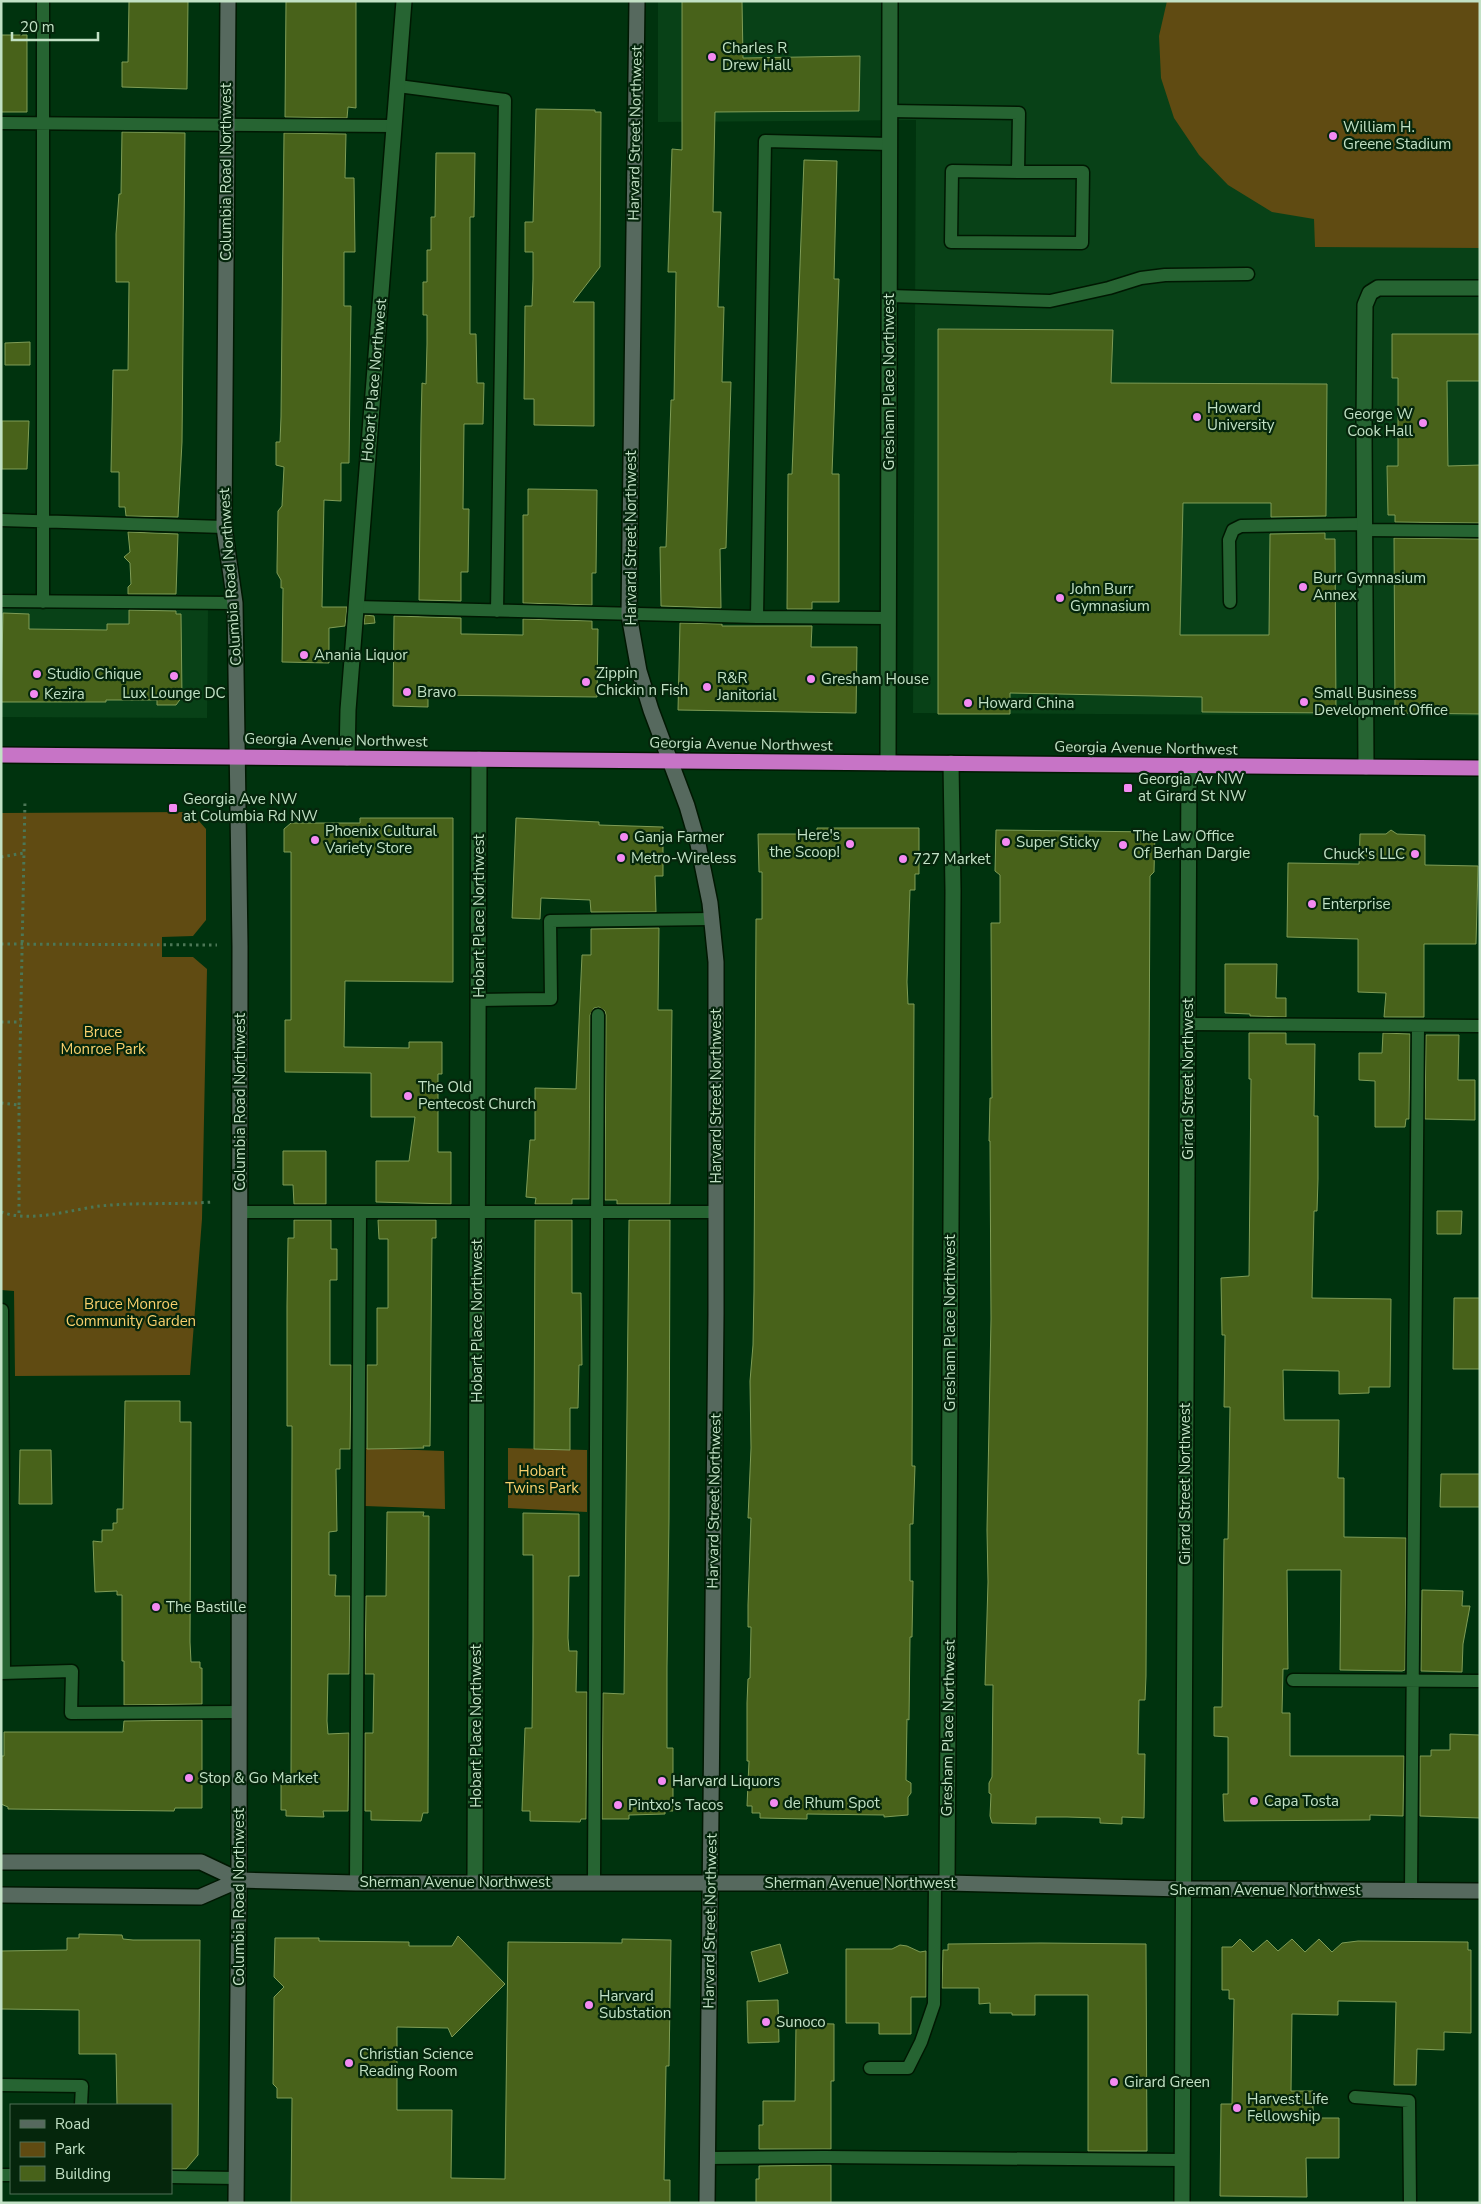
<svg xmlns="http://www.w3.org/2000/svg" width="1481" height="2204" font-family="'Nunito Sans',sans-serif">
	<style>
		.built { fill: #084117 }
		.green { fill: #604b12 }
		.building { fill: #48621a; stroke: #7e9c56 }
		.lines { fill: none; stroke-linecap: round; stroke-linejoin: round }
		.lane-casing { stroke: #001802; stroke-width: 15 }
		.street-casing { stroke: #001802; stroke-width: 18 }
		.secondary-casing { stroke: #001802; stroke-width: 18 }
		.highway-casing { stroke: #001802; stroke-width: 18 }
		.path { stroke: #4c7756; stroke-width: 3; stroke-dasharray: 2.5 4; stroke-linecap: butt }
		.lane { stroke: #266432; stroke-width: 12 }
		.street { stroke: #266432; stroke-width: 15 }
		.secondary { stroke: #56695e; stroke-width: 15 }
		.highway { stroke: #c774c6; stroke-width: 15 }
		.poi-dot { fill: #f38af2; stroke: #05260c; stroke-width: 2 }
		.labels { text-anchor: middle; stroke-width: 4.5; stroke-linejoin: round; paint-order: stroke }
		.poi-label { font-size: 15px; fill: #c2e1c5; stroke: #05260c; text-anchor: start }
		.street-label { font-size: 15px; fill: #c2e1c5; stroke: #05260c }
		.park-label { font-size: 15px; fill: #f9d06d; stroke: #05260c }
	</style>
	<rect width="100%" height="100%" fill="#00330e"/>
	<!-- built -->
	<path class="built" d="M658,1H1480V716L913,713L916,120L658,122Z
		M1,593L208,609L207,718L1,717Z"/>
	<!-- green -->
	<path class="green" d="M1167,1H1480V248L1315,247L1314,219L1272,212L1228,185L1199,155L1174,118L1161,78L1159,36Z
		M191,812L206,829V920L193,936L162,937V957H193L207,969L202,1219L190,1375L15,1376L14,1291L1,1290V813Z
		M364,1448L444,1451L445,1509L365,1506Z
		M508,1448L587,1450V1512L508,1508Z"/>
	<!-- building -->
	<path class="building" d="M129,1H188L187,89L122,87V62H128Z
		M286,1H356V108L348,107L347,118L285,117Z
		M682,1H742L743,58L860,56L859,111L715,112L713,212H721L718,307H724L722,382H731L726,548L720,549L721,608L661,606L660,547H666L671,400H674L676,272H668L672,149L682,150Z
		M1,35H27V112H1Z
		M536,109L595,110V112H601L600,267L573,302H594V426L534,425V399H524L525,306H532L533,279V252H525V222H533Z
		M122,132L185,133L182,442L178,517L126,516L125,507H119V472H111L113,370H128L129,282H116V234L119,194H121Z
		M284,133L346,134L345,178H354L355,252H344V306H351L349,463H341V501L324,500L322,607H347L345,626L329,628V663L282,662L283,588H281V580L277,573V566L278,511L282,506L284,467L276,465V442H280L281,417Z
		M436,153H475L474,217H470V334H476L477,383H484L483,424H464L463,509H469L468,572H461V601L419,600L421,425L422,383L426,384L427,344V315H423V282H427V250H431V217H435Z
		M804,160L837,161L834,279H839L832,474H839V602H812V609H787L788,474H792Z
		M938,329L1113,330L1111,383L1327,384L1326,516L1271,517V503H1183L1180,635H1269L1270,534L1325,533V539H1335L1336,713L1202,712V697L1010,693V714H938Z
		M1392,334H1480V381H1447L1448,466L1480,465V523L1395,522V515H1388L1387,466H1398V378H1392Z
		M30,342V365H5V343Z
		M2,421H29L27,469H2Z
		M528,489L597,490L596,573H592V605L523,603V515H528Z
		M128,532L178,534L176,594H128V587L131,584L130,563L124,557L130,552Z
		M1394,538L1480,539V714L1395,713Z
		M129,610L176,611V614H181L182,697L176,705H157V700H106V702H1L3,613L29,614V629L107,630V624H129Z
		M365,615L374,616L375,623L364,624Z
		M394,616L461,618V634H466L523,635V619L592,621V629H598L597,697L428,695V707L393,706Z
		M680,623L722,624V626H812L811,647H857L856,713L678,710Z
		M360,818H453V982L345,981L344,1047L409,1048V1042H442V1074H438V1152H451V1204L376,1202V1161H409L415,1117H371V1073L285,1072V1020H291V852H284V829L291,823H360Z
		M516,818L599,822V825L663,827V876H655L656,912H591L590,900L541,898L540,919L512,918Z
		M817,828H919V874H915V890H910L907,982L908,1004H914L912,1466H915L913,1524H910V1581H913L912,1637H910L909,1720L907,1719L906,1780L911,1783V1793L908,1797V1815L884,1817V1815L807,1814V1819L760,1818V1813H752V1806H747L749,1761H747V1703L748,1679L750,1678L751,1627H748V1605L751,1518H748L751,1448L750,1381L753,1345L754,1291L756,919H762V872H759L758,834H817Z
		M996,830L1155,832L1154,872L1150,876L1146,1676L1145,1700H1139L1138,1754H1145L1144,1818L1122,1817V1824L1100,1823V1818L1067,1817H1036V1824L992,1823L990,1816L991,1794L989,1793V1783L992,1777L993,1685H985L988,1582L987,1530L991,1319L990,1141H989L990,1098H992L991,923H1000V875L995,871Z
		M1391,830L1397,834L1425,835V865L1478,866L1476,944H1424V1017H1384L1386,993L1358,992V939L1287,937L1288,863L1359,864L1360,834H1386Z
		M659,928L658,1010H672L670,1204H617V1200H605L606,1015L605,1011L599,1007L594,1008L590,1015L589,1199H572V1204H535L536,1198L526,1197L530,1140H535V1088L576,1089L582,955H591V929Z
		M1225,964H1277L1276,998H1286V1017L1250,1016V1014L1225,1013Z
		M1249,1033H1286V1044H1315L1314,1116H1318V1179L1317,1211H1314L1312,1298L1391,1299L1390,1387H1369V1393L1339,1394V1371L1283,1370L1284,1420H1339L1338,1478H1344V1537L1406,1538L1405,1670L1402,1671L1340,1670L1341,1570H1287L1288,1669H1283L1282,1713H1290V1756H1404L1403,1816L1370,1815V1820L1224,1821L1223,1794H1228V1737L1214,1736V1707H1222L1224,1539H1228L1230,1407H1224L1225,1335H1222L1221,1278L1249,1276L1251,1079H1249Z
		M1383,1033L1410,1034L1409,1119H1406L1405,1127H1375V1081L1359,1080V1053H1382Z
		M1426,1035H1459L1458,1080H1475V1120L1425,1119Z
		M283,1151H326V1204H294L293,1185H283Z
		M1437,1211H1462L1461,1234H1437Z
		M294,1220H331V1249H337V1280H330V1365H351L350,1449H340V1469H336L337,1531L329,1532V1575H336L335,1596H350L349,1674H328L327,1721L328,1734L349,1733L348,1811H323L324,1817L286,1816V1810H281V1773L291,1774L292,1448V1426H287V1306L288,1238H294Z
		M378,1220H436V1238H432L430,1446H423L424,1448L367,1449V1365H377V1308H388V1239H379Z
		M535,1220H572V1293H581L582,1365H579L578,1408H570V1450L534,1449Z
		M629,1220H670L669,1519L667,1667V1748H673V1811H665V1814L629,1815V1819H602L603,1693L624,1694Z
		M1454,1298H1480V1369H1453Z
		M125,1401H180V1422H191L190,1642L191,1662H200V1668H202V1704L124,1705V1661H122V1595H117V1591L95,1592L93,1541L102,1542V1530H113V1523H117V1509H123Z
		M20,1450H51L52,1504H19Z
		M1441,1474H1480V1507H1440Z
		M387,1512H424L423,1516H429L428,1813H423L421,1821L371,1820V1811H365V1733H373L374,1674H365L366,1596H386Z
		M523,1513L579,1514V1576H569L568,1638L569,1651H577L576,1692H587L586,1819H581L580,1822L530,1821V1811H522L525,1728H532L533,1638V1555H523Z
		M1422,1590L1463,1591L1462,1606H1470L1463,1644L1462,1672L1421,1671Z
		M202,1720V1808H175L174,1811L8,1809V1807L1,1804V1756H4V1732H123L124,1721Z
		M1450,1734L1480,1735V1818L1420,1816V1756H1431V1750H1450Z
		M79,1934L122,1935L123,1939L133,1940H200L198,2155L186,2169H171V2105H117L116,2054H79V2010L1,2009V1951L67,1950V1938H79Z
		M458,1936L505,1984L452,2037L448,2028L397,2027V2110H452L451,2178L505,2179L508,1942L622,1943V1939L671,1940L669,2066H666L664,2180H670V2203H291L292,2098H277V2088L273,2084L274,1997L284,1987L274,1977L275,1938H319V1941L409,1942V1946H452Z
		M1240,1939L1253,1952L1267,1940L1278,1951L1292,1939L1305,1952L1319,1939L1332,1952L1342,1943L1358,1941L1468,1942V1950H1471V2033L1444,2032V2050L1417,2049L1416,2085H1394L1396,2002L1338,2001V2015L1292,2014L1291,2091H1313V2118H1339V2158H1306L1307,2197L1220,2196L1221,2104H1232L1234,1999H1229V1990H1222V1947H1232Z
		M1041,1943L1146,1944L1147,2151H1088V1995H1035V2015H1012V2013H990V2003L979,2004V1988H942L943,1950H948V1944Z
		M780,1944L788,1973L759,1982L751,1952Z
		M900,1945L907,1946L920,1952L926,1951V1997H911V2034H879V2023H846V1949H892Z
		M778,2000L779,2042L748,2043L747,2001Z
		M796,2023L834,2024V2081H831V2149H759V2125H763V2101H795Z
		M831,2165V2203H756V2179H759V2166Z"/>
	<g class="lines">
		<defs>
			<path id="lane" d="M398,86L505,100L497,611
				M890,111L1019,113L1018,172L952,171L951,242L1082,243L1083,172H1018
				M1,123L395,126
				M890,296L1050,301L1109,288L1141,278L1165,275L1248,274
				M1,520L224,527
				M1364,530L1480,531
				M1,601L235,603
				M43,602V1
				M1230,602L1229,540L1233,530L1241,526L1364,524
				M356,607L757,617L765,141L890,144
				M757,617L889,618
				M479,1000L551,999L550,921L712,919
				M1188,1024L1480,1026
				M240,1212H716
				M2,1310L4,1673
				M1,1673L72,1671L71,1713L240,1712
				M1293,1680L1480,1681
				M594,1882L598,1015
				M356,1883L360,1212
				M1411,1891L1418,1026
				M870,2068H908L921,2042L934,2004L935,1883
				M1,2085L82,2086L81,2105
				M1355,2097L1409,2101L1410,2203
				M707,2158L824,2157L1182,2160
				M1,2175H11
				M171,2177L236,2178"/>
			<path id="street" d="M347,758L348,710L404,1
				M888,763L890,1
				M1366,767L1364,429L1365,305L1370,293L1378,288H1480
				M475,1882L479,759
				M947,1883L953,891L951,763
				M1182,2203L1189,766"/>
			<path id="secondary" d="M228,1L224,527L235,603L240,946L239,1880L236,2203
				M637,1L629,615L639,671L651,710L687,806L698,844L710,903L716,962V1314L707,2203
				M1,1862H201L239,1880L356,1883H947L1183,1889L1480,1891
				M1,1895L200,1897L239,1880"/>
			<path id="highway" d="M1,755L1480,768"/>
		</defs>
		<!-- lane casing -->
		<use href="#lane" class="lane-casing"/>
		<!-- street casing -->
		<use href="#street" class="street-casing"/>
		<!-- secondary casing -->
		<use href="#secondary" class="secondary-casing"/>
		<!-- highway casing -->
		<use href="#highway" class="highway-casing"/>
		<!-- path -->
		<path class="path" d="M1,857L24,853
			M1,944L217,945
			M1,1022H21
			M1,1103L19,1105V1216
			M19,1105L25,800
			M1,1212C32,1223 68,1210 100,1206C137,1202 175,1205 212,1202"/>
		<!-- lane -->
		<use href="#lane" class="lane"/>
		<!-- street -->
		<use href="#street" class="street"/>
		<!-- secondary -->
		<use href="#secondary" class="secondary"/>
		<!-- highway -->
		<use href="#highway" class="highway"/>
	</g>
	<!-- markers -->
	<g class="poi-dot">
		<circle cx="712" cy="57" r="5"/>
		<circle cx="1333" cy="136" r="5"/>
		<circle cx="1197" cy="417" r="5"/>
		<circle cx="1423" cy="423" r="5"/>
		<circle cx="1303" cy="587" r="5"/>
		<circle cx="1060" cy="598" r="5"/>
		<circle cx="304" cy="655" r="5"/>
		<circle cx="37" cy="674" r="5"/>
		<circle cx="174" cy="676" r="5"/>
		<circle cx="811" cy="679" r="5"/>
		<circle cx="586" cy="682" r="5"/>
		<circle cx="707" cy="687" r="5"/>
		<circle cx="407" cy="692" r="5"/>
		<circle cx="34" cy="694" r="5"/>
		<circle cx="1304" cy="702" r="5"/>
		<circle cx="968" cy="703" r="5"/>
		<rect x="1123" y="783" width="10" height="10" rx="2.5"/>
		<rect x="168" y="803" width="10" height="10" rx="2.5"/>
		<circle cx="624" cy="837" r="5"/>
		<circle cx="315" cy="840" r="5"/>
		<circle cx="1006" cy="842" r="5"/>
		<circle cx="850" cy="844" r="5"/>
		<circle cx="1123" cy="845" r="5"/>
		<circle cx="1415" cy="854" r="5"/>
		<circle cx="621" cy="858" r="5"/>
		<circle cx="903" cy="859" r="5"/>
		<circle cx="1312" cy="904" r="5"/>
		<circle cx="408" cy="1096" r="5"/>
		<circle cx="156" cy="1607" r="5"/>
		<circle cx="189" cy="1778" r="5"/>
		<circle cx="662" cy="1781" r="5"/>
		<circle cx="1254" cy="1801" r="5"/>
		<circle cx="774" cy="1803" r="5"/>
		<circle cx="618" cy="1805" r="5"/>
		<circle cx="589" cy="2005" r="5"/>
		<circle cx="766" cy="2022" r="5"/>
		<circle cx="349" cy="2063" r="5"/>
		<circle cx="1114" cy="2082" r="5"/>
		<circle cx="1237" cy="2108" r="5"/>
	</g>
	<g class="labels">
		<!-- poi labels -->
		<g class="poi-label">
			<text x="722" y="53">Charles R<tspan x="722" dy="17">Drew Hall</tspan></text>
			<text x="1343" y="132">William H.<tspan x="1343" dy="17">Greene Stadium</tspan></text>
			<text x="1207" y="413">Howard<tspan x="1207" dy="17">University</tspan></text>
			<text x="1413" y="419" text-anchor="end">George W<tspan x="1413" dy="17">Cook Hall</tspan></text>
			<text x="1313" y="583">Burr Gymnasium<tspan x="1313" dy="17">Annex</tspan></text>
			<text x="1070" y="594">John Burr<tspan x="1070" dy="17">Gymnasium</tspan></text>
			<text x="314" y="660">Anania Liquor</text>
			<text x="596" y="678">Zippin<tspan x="596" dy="17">Chickin n Fish</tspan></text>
			<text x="47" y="679">Studio Chique</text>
			<text x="717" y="683">R&amp;R<tspan x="717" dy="17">Janitorial</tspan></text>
			<text x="821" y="684">Gresham House</text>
			<text x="417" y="697">Bravo</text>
			<text x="174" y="698" text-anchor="middle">Lux Lounge DC</text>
			<text x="1314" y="698">Small Business<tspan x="1314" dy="17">Development Office</tspan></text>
			<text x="44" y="699">Kezira</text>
			<text x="978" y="708">Howard China</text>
			<text x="1138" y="784">Georgia Av NW<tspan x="1138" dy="17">at Girard St NW</tspan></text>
			<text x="183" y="804">Georgia Ave NW<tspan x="183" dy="17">at Columbia Rd NW</tspan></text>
			<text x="325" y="836">Phoenix Cultural<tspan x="325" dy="17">Variety Store</tspan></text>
			<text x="840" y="840" text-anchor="end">Here's<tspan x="840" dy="17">the Scoop!</tspan></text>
			<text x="1133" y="841">The Law Office<tspan x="1133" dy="17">Of Berhan Dargie</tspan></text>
			<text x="634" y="842">Ganja Farmer</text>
			<text x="1016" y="847">Super Sticky</text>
			<text x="1405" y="859" text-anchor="end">Chuck's LLC</text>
			<text x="631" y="863">Metro-Wireless</text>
			<text x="913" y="864">727 Market</text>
			<text x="1322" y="909">Enterprise</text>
			<text x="418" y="1092">The Old<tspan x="418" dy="17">Pentecost Church</tspan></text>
			<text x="166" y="1612">The Bastille</text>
			<text x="199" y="1783">Stop &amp; Go Market</text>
			<text x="672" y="1786">Harvard Liquors</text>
			<text x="1264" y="1806">Capa Tosta</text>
			<text x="784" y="1808">de Rhum Spot</text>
			<text x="628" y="1810">Pintxo's Tacos</text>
			<text x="599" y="2001">Harvard<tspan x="599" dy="17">Substation</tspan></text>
			<text x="776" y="2027">Sunoco</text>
			<text x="359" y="2059">Christian Science<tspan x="359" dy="17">Reading Room</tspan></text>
			<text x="1124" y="2087">Girard Green</text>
			<text x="1247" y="2104">Harvest Life<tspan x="1247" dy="17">Fellowship</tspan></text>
		</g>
		<!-- street labels -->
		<g class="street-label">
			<text transform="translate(635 133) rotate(-89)" y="5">Harvard Street Northwest</text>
			<text transform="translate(226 172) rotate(-90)" y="5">Columbia Road Northwest</text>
			<text transform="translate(374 380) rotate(-85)" y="5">Hobart Place Northwest</text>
			<text transform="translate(889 382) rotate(-90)" y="5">Gresham Place Northwest</text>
			<text transform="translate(631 538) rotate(-90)" y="5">Harvard Street Northwest</text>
			<text transform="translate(230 577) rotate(-94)" y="5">Columbia Road Northwest</text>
			<text transform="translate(336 740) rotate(1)" y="5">Georgia Avenue Northwest</text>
			<text transform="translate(741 744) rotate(1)" y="5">Georgia Avenue Northwest</text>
			<text transform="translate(1146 748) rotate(1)" y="5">Georgia Avenue Northwest</text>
			<text transform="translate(479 916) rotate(-90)" y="5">Hobart Place Northwest</text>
			<text transform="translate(1188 1079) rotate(-90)" y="5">Girard Street Northwest</text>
			<text transform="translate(716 1096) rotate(-90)" y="5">Harvard Street Northwest</text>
			<text transform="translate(240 1102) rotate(-90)" y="5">Columbia Road Northwest</text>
			<text transform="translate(477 1321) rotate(-90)" y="5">Hobart Place Northwest</text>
			<text transform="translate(950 1323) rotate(-90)" y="5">Gresham Place Northwest</text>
			<text transform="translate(1185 1484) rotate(-90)" y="5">Girard Street Northwest</text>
			<text transform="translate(714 1501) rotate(-89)" y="5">Harvard Street Northwest</text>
			<text transform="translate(476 1726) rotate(-90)" y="5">Hobart Place Northwest</text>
			<text transform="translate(948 1728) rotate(-89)" y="5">Gresham Place Northwest</text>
			<text x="455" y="1887">Sherman Avenue Northwest</text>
			<text x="860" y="1888">Sherman Avenue Northwest</text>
			<text x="1265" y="1895">Sherman Avenue Northwest</text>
			<text transform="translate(239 1897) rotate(-90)" y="5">Columbia Road Northwest</text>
			<text transform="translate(710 1921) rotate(-89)" y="5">Harvard Street Northwest</text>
		</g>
		<!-- park labels -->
		<g class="park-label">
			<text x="103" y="1037">Bruce<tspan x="103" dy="17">Monroe Park</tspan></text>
			<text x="131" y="1309">Bruce Monroe<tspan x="131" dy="17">Community Garden</tspan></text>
			<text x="542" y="1476">Hobart<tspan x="542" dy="17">Twins Park</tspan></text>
		</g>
	</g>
	<!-- border -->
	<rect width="1481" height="2204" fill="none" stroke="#c2e1c5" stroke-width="5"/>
	<!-- legend -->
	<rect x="10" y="2104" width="162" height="90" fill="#05260c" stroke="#517156"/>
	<rect x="20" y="2120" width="25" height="8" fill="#56695e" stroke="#517156"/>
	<text x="55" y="2129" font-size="15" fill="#c2e1c5">Road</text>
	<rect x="20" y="2142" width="25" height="15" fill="#604b12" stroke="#517156"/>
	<text x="55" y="2154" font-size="15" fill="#c2e1c5">Park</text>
	<rect x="20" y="2166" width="25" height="15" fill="#48621a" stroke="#517156"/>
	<text x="55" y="2179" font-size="15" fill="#c2e1c5">Building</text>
	<!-- scale -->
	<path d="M12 32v8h86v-8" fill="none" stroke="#c2e1c5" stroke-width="2.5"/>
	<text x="20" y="32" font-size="15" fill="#c2e1c5" stroke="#05260c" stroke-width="4" paint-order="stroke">20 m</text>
</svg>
